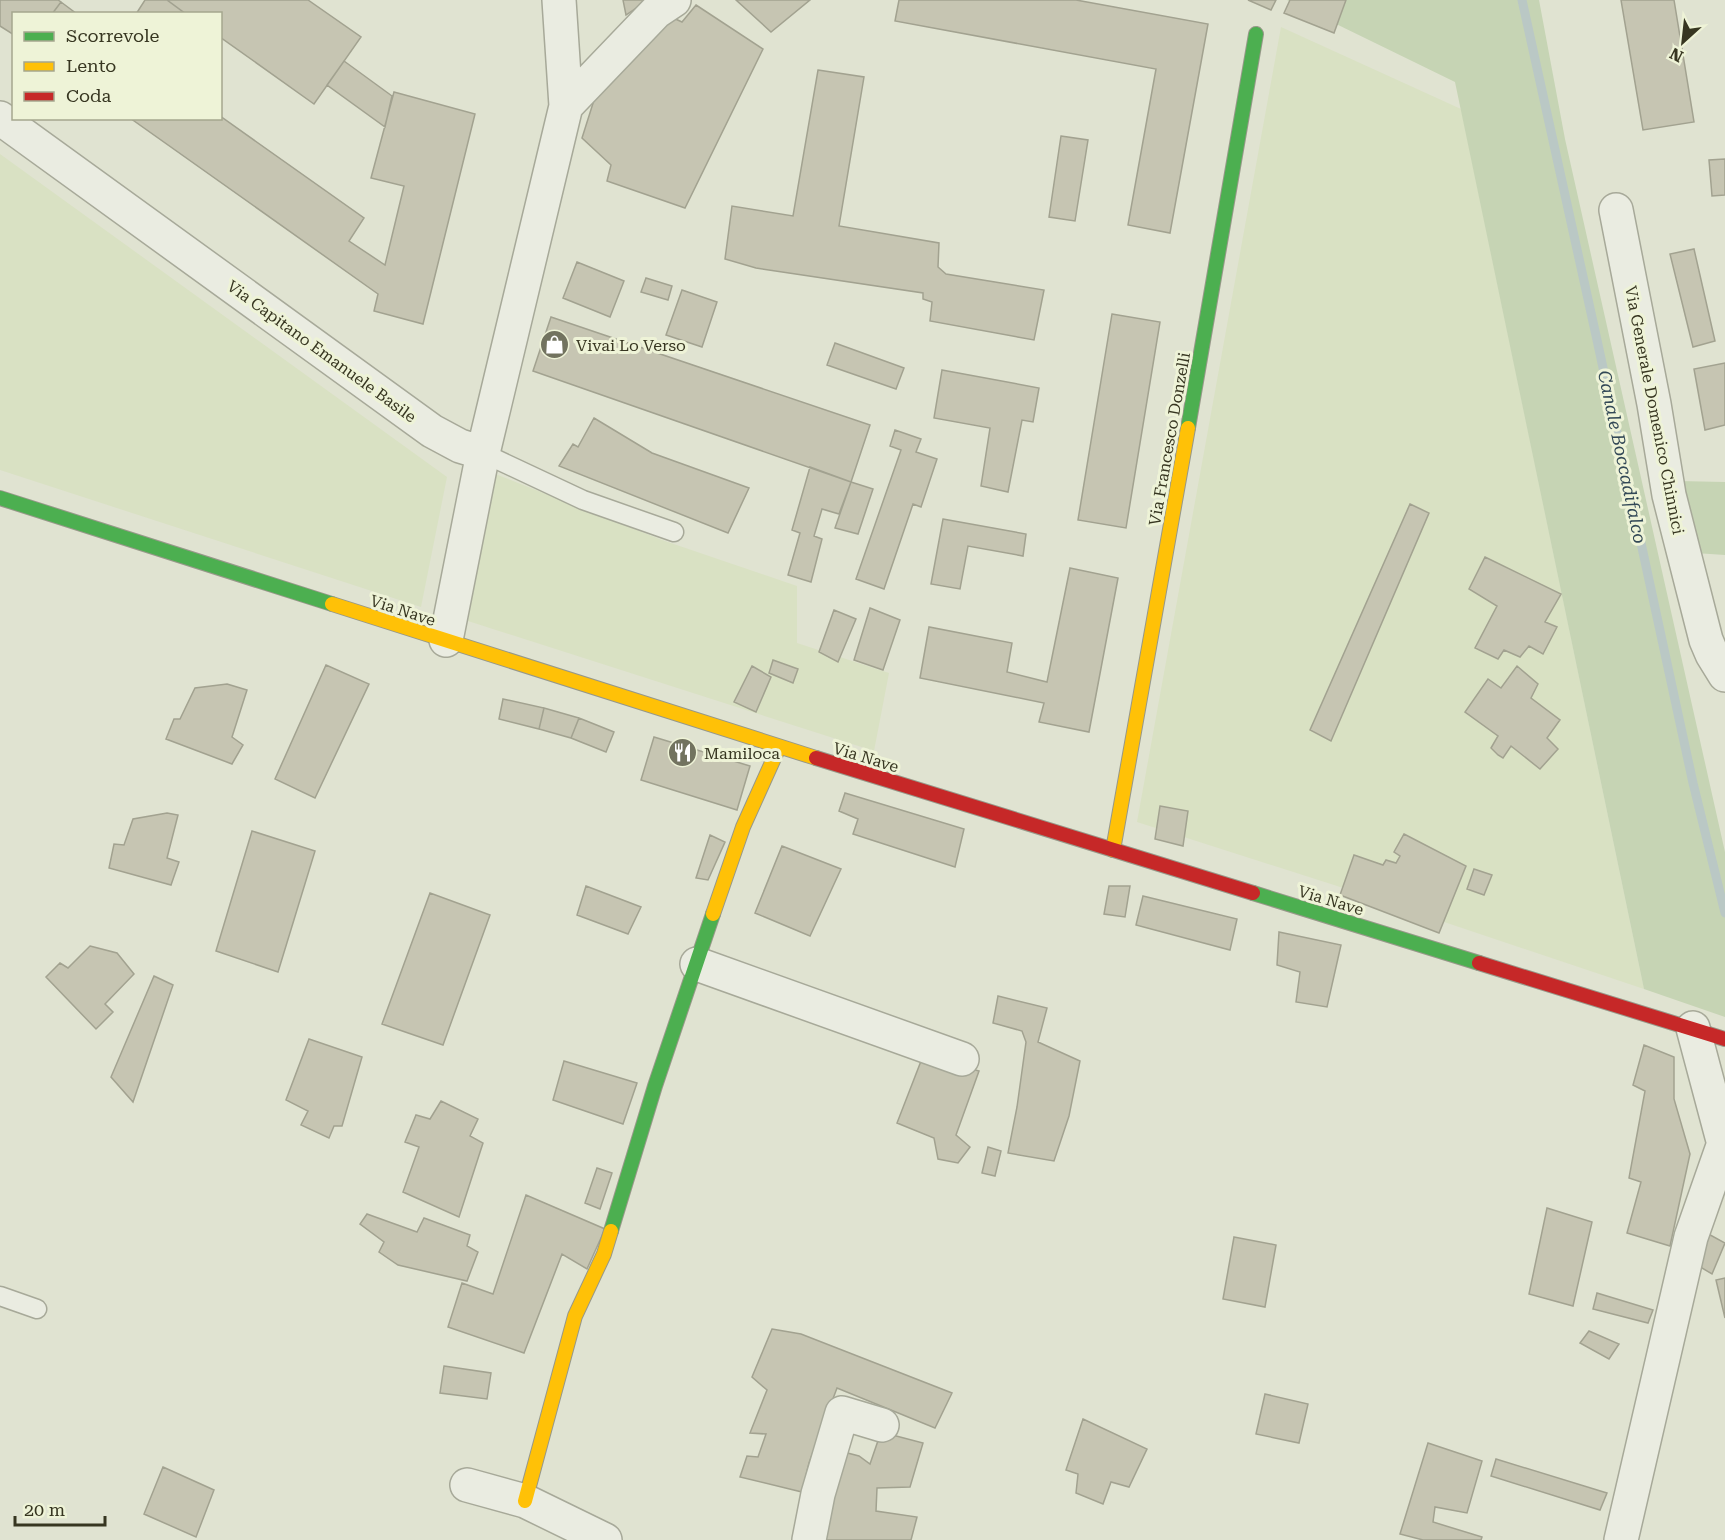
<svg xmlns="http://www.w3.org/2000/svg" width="1725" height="1540" font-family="'Roboto Serif',serif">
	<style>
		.farmland { fill: #d9e1c3 }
		.green { fill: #c6d4b4 }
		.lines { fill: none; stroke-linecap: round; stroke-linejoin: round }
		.stream { stroke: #bac8c5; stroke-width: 9 }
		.building { fill: #c6c5b2; stroke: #a2a290; stroke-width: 1.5 }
		.lane-casing { stroke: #a7a999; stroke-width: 21 }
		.street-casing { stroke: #a7a999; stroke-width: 36 }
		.fast-casing { stroke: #979889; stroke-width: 16 }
		.slow-casing { stroke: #979889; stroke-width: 16 }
		.jam-casing { stroke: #979889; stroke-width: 16 }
		.lane { stroke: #eaece1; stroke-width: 18 }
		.street { stroke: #eaece1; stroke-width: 33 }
		.fast { stroke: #4caf50; stroke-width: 14 }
		.slow { stroke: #ffc107; stroke-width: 14 }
		.jam { stroke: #c62828; stroke-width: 14 }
		.labels { text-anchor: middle; stroke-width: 6; stroke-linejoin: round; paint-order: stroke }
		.poi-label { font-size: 16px; fill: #373621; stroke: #eef3d7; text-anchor: start }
		.street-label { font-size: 16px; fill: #373621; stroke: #eef3d7 }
		.water-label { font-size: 18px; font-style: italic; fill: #324856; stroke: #eef3d7 }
	</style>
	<rect width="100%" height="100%" fill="#e0e3d1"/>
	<!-- farmland -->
	<path class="farmland" d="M1281,27L1461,109L1644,989L1334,885L1137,822Z
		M0,154L447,477L421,607L0,470Z
		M493,473L662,540L797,586V643L889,673L874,751L468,621Z"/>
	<!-- green -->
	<path class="green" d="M1287,0H1539L1565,139L1725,852V1017L1644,989L1455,82Z
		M1678,481L1725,482V555L1695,553Z"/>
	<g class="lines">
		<!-- stream -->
		<path class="stream" d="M1522,0L1597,340L1693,783L1725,913"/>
	</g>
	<!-- building -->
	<path class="building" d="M0,0H58L61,2L52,14H14V35L0,26Z
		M145,0H167L186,14H136Z
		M167,0H308L361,37L314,104L220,37V14H186Z
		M623,0H648L626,15Z
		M736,0H810L771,32Z
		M899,0H1076L1208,24L1170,233L1128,225L1156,69L895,21Z
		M1248,0H1276L1271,10Z
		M1290,0H1346L1334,33L1284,13Z
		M1621,0H1674L1694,122L1643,130Z
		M61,2L77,14H52Z
		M696,5L763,49L685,208L607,181L611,165L582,138L601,78L669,16L682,22Z
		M344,61L392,96L385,127L327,85Z
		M818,70L864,77L839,226L939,243L938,267L946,274L1044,290L1034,340L930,321L932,302L923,299V293L756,268L725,259L732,206L793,216Z
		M394,92L475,114L423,324L374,311L378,294L130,118H220V116L364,218L349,241L385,265L404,186L371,178Z
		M1061,136L1088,140L1075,221L1049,217Z
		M1725,159V195L1712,196L1709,160Z
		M1694,249L1715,341L1693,347L1670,254Z
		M577,262L624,281L610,317L563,298Z
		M646,278L672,286L668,300L641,292Z
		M682,290L717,302L702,347L666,335Z
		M1112,314L1160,322L1126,528L1078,520Z
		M551,317L870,425L851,482L533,371Z
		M835,343L904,368L896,389L827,365Z
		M1725,363V425L1705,430L1694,369Z
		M942,370L1039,388L1033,422L1022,420L1008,492L981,486L990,428L934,418Z
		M594,418L652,453L749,488L728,533L559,466L573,444L578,447Z
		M895,430L921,439L916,452L937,459L921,507L913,504L884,589L856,579L901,450L890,446Z
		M810,467L851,482L839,514L822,509L814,536L822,539L811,582L788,575L800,533L792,530Z
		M851,482L873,489L858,534L835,528Z
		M1410,504L1429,513L1331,741L1310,730Z
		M943,519L1026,534L1023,556L968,546L960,589L931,584Z
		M1485,557L1561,594L1545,622L1557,627L1543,654L1529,646L1520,657L1504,650L1498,659L1475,648L1497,606L1469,589Z
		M1070,568L1118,578L1089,732L1039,722L1044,703L920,678L929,627L1012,643L1007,672L1047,682Z
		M870,608L900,620L883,670L854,660Z
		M834,610L856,619L838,662L819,652Z
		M773,660L798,669L793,683L769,673Z
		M326,665L369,684L315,798L275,779Z
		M752,666L771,677L756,712L734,702Z
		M1517,666L1538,684L1531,698L1560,720L1547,738L1558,749L1540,769L1511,746L1503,758L1498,755L1491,748L1498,736L1465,712L1488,679L1501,688Z
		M227,684L247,690L232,737L243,745L232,764L166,739L174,719H180L195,688Z
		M503,699L544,708L539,729L499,719Z
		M544,708L579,718L571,738L539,729Z
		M579,718L614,732L606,752L571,738Z
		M654,737L750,766L737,810L641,780Z
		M845,793L964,829L955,867L853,834L858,819L839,811Z
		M1160,806L1188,811L1183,846L1155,839Z
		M167,813L178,815L167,858L179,862L171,885L109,868L114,844L124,845L133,819Z
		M252,831L315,851L278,972L216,951Z
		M1404,834L1466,866L1439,933L1340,895L1354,855L1383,865L1386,860L1396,863L1400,856L1394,852Z
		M710,835L725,842L708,880L696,878Z
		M782,846L841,869L810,936L755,913Z
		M1474,869L1492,875L1484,895L1467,889Z
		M586,886L641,907L628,934L577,915Z
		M1109,886H1130L1125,917L1104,914Z
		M430,893L490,915L443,1045L382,1024Z
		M1143,896L1237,919L1230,950L1136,925Z
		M1279,932L1341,945L1327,1007L1296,1002L1300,972L1277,965Z
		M90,946L117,953L134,974L105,1004L113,1012L96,1029L46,977L60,963L68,968Z
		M154,976L173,985L133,1102L111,1077Z
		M998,996L1047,1008L1038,1042L1080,1061L1069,1116L1054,1161L1008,1153L1017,1107L1026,1042L1022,1031L993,1023Z
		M309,1039L362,1057L342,1126H334L329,1138L301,1125L308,1111L286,1100Z
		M1644,1045L1674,1057V1099L1690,1154L1670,1246L1627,1233L1641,1182L1629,1178L1645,1091L1633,1085Z
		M923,1056L979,1071L956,1135L970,1147L958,1163L938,1159L934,1138L897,1123Z
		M564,1061L637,1083L623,1124L553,1100Z
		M441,1101L478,1119L470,1136L483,1143L459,1217L403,1192L419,1147L405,1142L416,1115L430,1119Z
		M988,1147L1001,1151L995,1176L982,1173Z
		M597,1168L612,1173L600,1209L585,1203Z
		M526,1195L605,1229L587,1269L562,1254L524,1353L448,1327L462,1283L493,1294Z
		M1547,1208L1592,1222L1573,1306L1529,1294Z
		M367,1214L417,1232L424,1218L470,1235L467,1246L478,1252L467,1281L398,1265L379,1252L384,1242L360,1224Z
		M1703,1231L1725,1243L1712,1274L1692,1262Z
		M1234,1237L1276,1245L1265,1307L1223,1299Z
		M1725,1278V1318L1716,1280Z
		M1597,1293L1653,1310L1648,1323L1593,1309Z
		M772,1329L801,1334L952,1393L935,1428L837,1388L809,1463L802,1492L740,1477L747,1456L758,1457L766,1434L750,1433L767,1390L752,1377Z
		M1589,1331L1619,1344L1609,1359L1580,1343Z
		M444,1366L491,1373L487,1399L440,1393Z
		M1265,1394L1308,1404L1299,1443L1256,1434Z
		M1083,1419L1147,1449L1129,1487L1111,1482L1103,1504L1076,1493L1078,1474L1066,1470Z
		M881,1432L923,1443L910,1487L877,1488L876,1511L917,1517L911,1540H825L836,1450L859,1456L870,1464Z
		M1428,1443L1482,1461L1467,1513L1435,1507L1433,1522L1482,1537L1481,1540H1423L1400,1534Z
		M1496,1459L1607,1493L1600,1510L1491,1476Z
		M163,1467L214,1490L196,1537L144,1514Z"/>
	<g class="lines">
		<defs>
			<path id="lane" d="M483,453L583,500L674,532
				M0,1296L37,1309"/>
			<path id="street" d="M559,0L566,106
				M0,118L432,431L460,446L483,453
				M1616,210L1654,404L1669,495L1706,640L1712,654L1725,675
				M446,640L483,453L566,106L656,12L674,0
				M697,964L962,1059
				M1693,1028L1725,1148
				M467,1485L525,1501L605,1540
				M809,1540L818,1494L842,1413L882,1425
				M1621,1540L1691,1237L1724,1143"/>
			<path id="fast" d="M1188,428L1256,34
				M0,498L332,604
				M1253,893L1479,963
				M611,1231L655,1086L713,914"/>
			<path id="slow" d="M332,604L816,758
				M1113,850L1188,428
				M713,914L743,827L779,747
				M525,1501L575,1316L604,1254L611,1231"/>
			<path id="jam" d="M816,758L1253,893
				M1479,963L1725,1039"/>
		</defs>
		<!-- lane casing -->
		<use href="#lane" class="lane-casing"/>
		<!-- street casing -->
		<use href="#street" class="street-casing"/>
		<!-- fast casing -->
		<use href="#fast" class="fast-casing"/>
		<!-- slow casing -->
		<use href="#slow" class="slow-casing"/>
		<!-- jam casing -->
		<use href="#jam" class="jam-casing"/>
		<!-- lane -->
		<use href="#lane" class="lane"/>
		<!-- street -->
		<use href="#street" class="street"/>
		<!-- fast -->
		<use href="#fast" class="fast"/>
		<!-- slow -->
		<use href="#slow" class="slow"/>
		<!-- jam -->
		<use href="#jam" class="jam"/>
	</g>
	<!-- icons -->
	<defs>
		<symbol id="shop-disc" viewBox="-11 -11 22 22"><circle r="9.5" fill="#72735f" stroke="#eef3d7"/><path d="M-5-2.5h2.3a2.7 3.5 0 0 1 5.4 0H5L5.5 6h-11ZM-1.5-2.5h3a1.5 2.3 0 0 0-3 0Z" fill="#fff"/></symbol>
		<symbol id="restaurant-disc" viewBox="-11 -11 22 22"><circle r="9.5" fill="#72735f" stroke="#eef3d7"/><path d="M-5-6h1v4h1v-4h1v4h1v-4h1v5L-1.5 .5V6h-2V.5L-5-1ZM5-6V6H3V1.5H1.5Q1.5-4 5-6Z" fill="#fff"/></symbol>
	</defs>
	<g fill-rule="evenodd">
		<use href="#shop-disc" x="538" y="328" width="33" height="33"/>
		<use href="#restaurant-disc" x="666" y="736" width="33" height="33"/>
	</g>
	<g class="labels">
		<!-- poi labels -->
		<g class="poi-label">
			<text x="576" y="351">Vivai Lo Verso</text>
			<text x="704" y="759">Mamiloca</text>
		</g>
		<!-- street labels -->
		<g class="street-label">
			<text transform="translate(322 351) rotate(36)" y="6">Via Capitano Emanuele Basile</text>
			<text transform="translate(1655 410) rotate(79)" y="6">Via Generale Domenico Chinnici</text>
			<text transform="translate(1169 439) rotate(-80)" y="6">Via Francesco Donzelli</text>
			<text transform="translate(403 610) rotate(18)" y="6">Via Nave</text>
			<text transform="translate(866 757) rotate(17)" y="6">Via Nave</text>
			<text transform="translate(1331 900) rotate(17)" y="6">Via Nave</text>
		</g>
		<!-- water labels -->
		<g class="water-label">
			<text transform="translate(1622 457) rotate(78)" y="6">Canale Boccadifalco</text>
		</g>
	</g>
	<!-- legend -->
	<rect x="12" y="12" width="210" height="108" fill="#eef3d7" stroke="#a5a78e" stroke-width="1.5"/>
	<rect x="24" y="32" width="30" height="9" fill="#4caf50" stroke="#a5a78e" stroke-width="1.5"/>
	<text x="66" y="42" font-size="18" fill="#373621">Scorrevole</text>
	<rect x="24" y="62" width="30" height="9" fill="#ffc107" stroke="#a5a78e" stroke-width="1.5"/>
	<text x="66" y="72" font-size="18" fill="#373621">Lento</text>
	<rect x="24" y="92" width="30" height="9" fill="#c62828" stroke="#a5a78e" stroke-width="1.5"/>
	<text x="66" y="102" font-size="18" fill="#373621">Coda</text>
	<!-- north arrow -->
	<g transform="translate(1683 42) rotate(207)" stroke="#eef3d7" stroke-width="4.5" paint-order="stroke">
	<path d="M0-4.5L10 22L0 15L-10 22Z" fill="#373621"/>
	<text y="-9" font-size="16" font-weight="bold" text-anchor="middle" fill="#373621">N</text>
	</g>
	<!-- scale -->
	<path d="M15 1516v9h90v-9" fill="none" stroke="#373621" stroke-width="3"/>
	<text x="24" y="1516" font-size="18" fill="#373621" stroke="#eef3d7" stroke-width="4.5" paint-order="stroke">20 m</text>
</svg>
